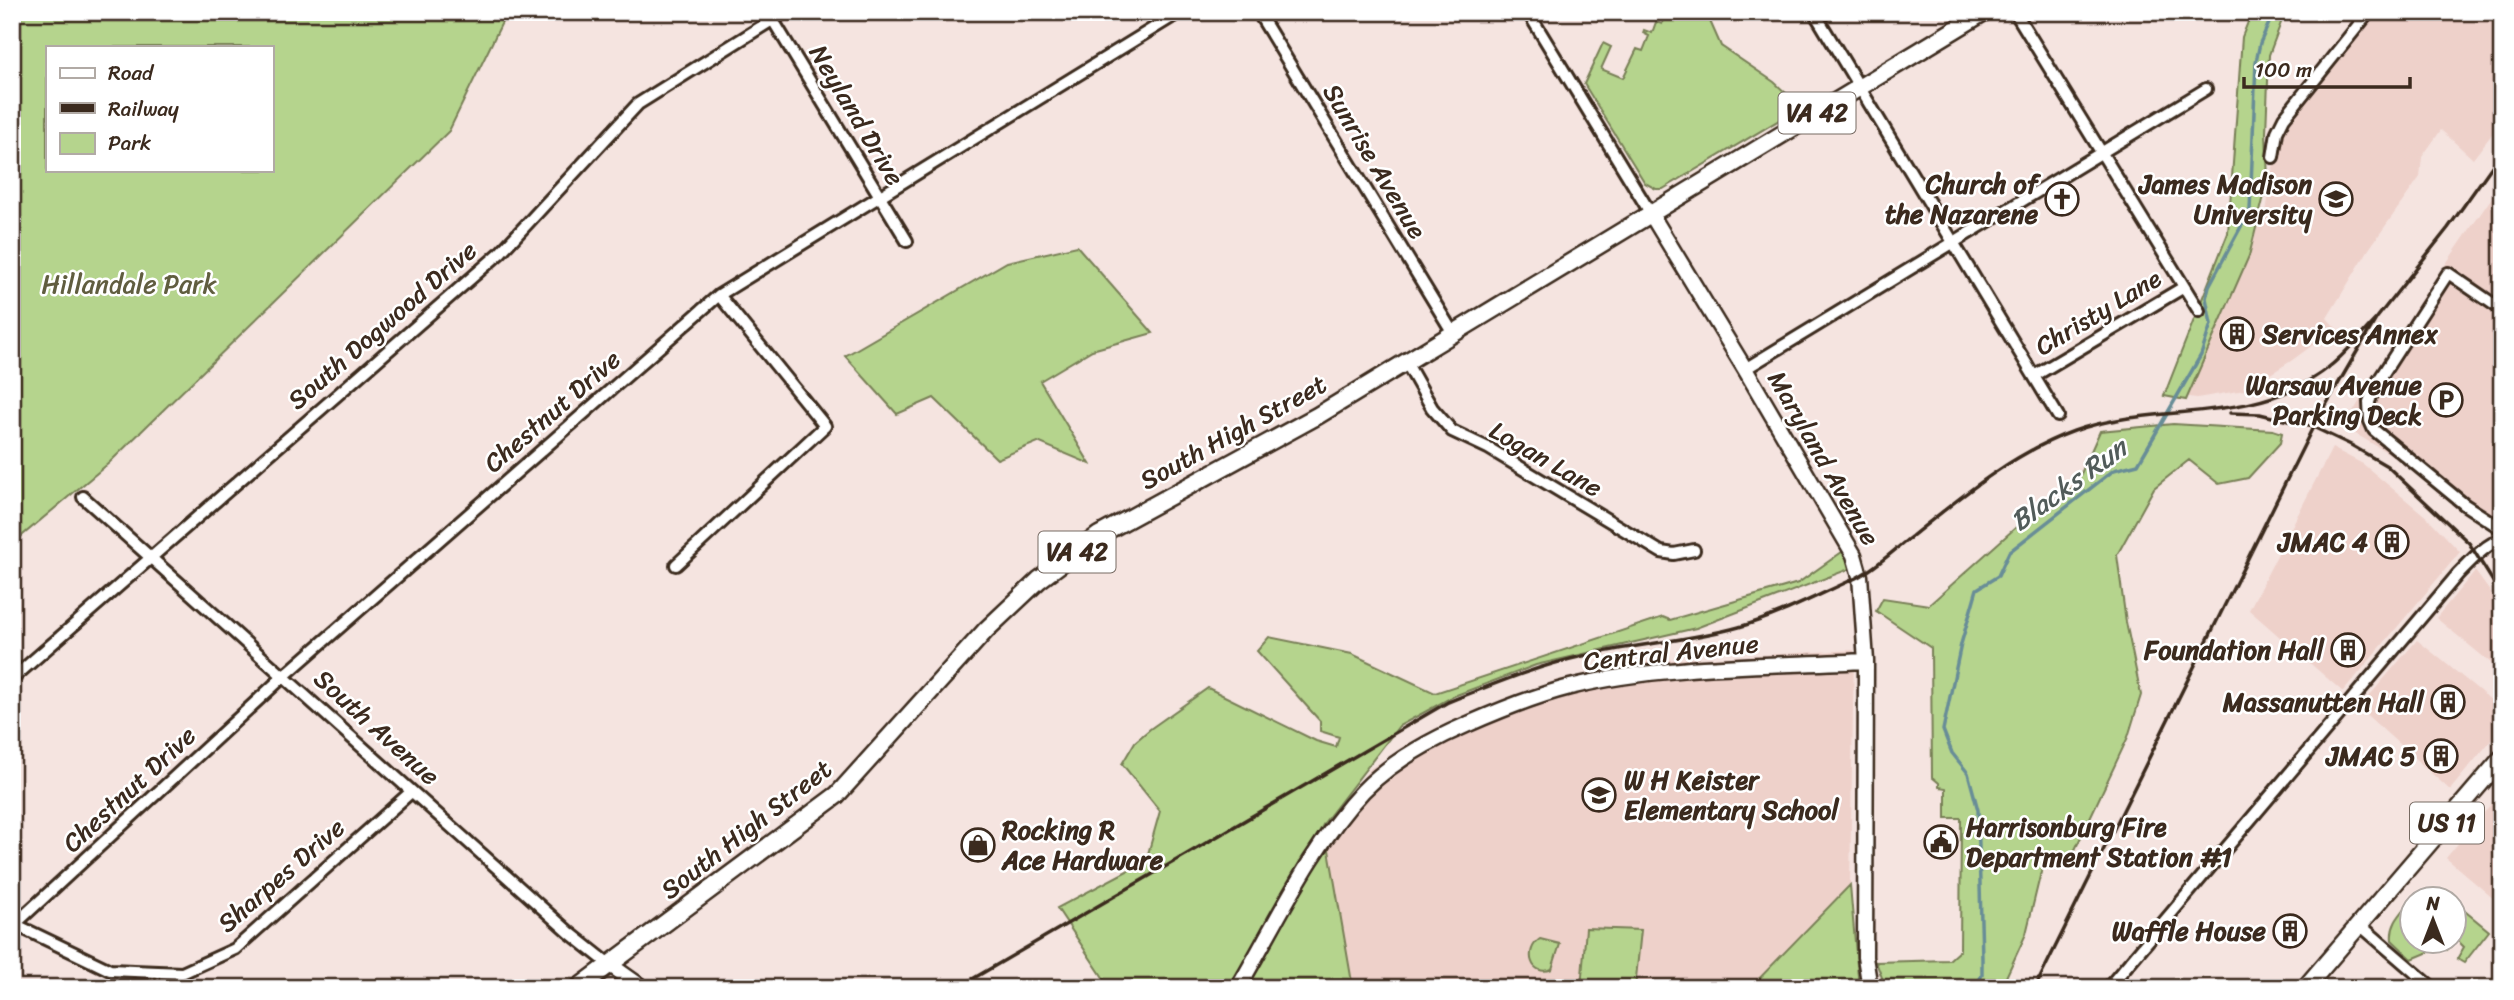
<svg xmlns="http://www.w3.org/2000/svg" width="2514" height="1000" font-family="Sriracha,sans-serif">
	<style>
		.built { fill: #eed1ca }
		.green { fill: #b5d48d; stroke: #787f56; stroke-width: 2; fill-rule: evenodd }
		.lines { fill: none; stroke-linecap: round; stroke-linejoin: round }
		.stream { stroke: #688d97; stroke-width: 3.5 }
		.street-casing { stroke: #3b2a1e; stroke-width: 16 }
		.secondary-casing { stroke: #3b2a1e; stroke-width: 19 }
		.primary-casing { stroke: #3b2a1e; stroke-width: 21 }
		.street { stroke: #fff; stroke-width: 10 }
		.secondary { stroke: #fff; stroke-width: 14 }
		.primary { stroke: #fff; stroke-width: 16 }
		.rail { stroke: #3b2a1e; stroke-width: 3.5 }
		.labels { text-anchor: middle; stroke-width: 5; stroke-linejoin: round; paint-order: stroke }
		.shield { fill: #fff; stroke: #766a62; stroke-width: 2 }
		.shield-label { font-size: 24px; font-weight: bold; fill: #3b2a1e }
		.street-label { font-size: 26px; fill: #3b2a1e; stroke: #fff }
		.poi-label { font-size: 26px; font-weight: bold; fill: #3b2a1e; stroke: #fff; text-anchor: end }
		.park-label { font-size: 26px; fill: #605d3f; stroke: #fff }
		.water-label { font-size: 28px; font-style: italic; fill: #525c5a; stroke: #fff }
	</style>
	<rect width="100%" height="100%" fill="#f5e4e0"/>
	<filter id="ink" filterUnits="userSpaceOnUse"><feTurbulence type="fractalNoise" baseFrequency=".0143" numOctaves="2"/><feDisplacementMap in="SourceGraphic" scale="14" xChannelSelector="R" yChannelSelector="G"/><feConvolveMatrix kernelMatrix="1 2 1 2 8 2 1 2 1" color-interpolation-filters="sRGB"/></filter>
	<g filter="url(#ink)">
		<!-- built -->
		<path class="built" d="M2375,12H2502V121L2473,159L2441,130L2422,157L2420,177L2369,249L2327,318L2336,328L2291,361L2245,390L2197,398L2182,396L2245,234L2265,221L2271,175L2283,128Z
			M2502,183V514L2499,513L2497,517L2344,427L2420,301Z
			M2332,448L2363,464L2429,519L2460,552L2343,692L2249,610Z
			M2475,571L2491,593L2502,612V672L2436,618Z
			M2417,640L2502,709V727L2450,790L2359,708Z
			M1854,650L1850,885L1750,988H1353L1324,823L1371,768L1449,723L1554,681L1649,661Z
			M2502,791V906L2446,858Z"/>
		<!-- green -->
		<path class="green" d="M12,12H507L449,131L109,463L12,544ZM47,47H271V170H47Z
			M1667,12H1706L1721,46L1774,82L1801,107L1663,189H1656L1645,183L1584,84L1603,43L1611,47L1601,69L1623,78L1637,49L1643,51L1649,36L1643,33L1644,30L1652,33L1656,22L1662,24Z
			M2252,12H2285L2269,55L2266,133L2268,180L2249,256L2186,400L2164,396L2228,233L2242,37Z
			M1077,246L1153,333L1092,350L1040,381L1090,464L1038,442L997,459L934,398L897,414L845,356L1007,262Z
			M2173,424L2273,430L2282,433L2280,443L2248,478L2219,484L2189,460L2154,488L2117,555L2126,622L2141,695L2128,737L2073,854L2063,868H2042L2026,934L2001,988H1886L1876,962L1949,960L1960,950L1961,818H1946V788L1939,787V783L1932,777L1931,648L1876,611L1883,598L1929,605L2023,521L2075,487L2100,431Z
			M1849,547L1857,566L1696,628L1536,665L1454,696L1399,726L1324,823L1234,988H1110L1057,908L1146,861L1160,811L1122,764L1135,742L1150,729L1208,688L1316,741L1336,747L1339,737L1320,731V721L1257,651L1269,637L1352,654L1435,693L1663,617L1670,620L1798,583Z
			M1328,844L1353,988H1238Z
			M1850,885L1859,988H1750Z
			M2412,900L2411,927L2412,940L2426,941L2436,949L2412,959L2392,940C2390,923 2402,913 2412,900Z
			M2455,903L2489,931L2464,963L2457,959L2464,947L2457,940L2447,950L2440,944L2443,941L2454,940L2455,928L2463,918L2455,911Z
			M1586,928L1641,930L1635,988H1581Z
			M1540,939L1560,944L1552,969C1531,978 1523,950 1540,939Z"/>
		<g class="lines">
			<!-- stream -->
			<path class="stream" d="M1975,988L1982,975V959L1978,810L1968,773L1952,753L1943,730L1961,644L1977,589L1998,576L2009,552L2114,470L2138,464L2201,355L2211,324L2206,298L2209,286L2250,210L2256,62L2260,43L2274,12"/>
			<defs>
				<path id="street" d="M768,12L907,241
					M1258,12L1453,333
					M1528,12L1651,214
					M1814,12L2058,416
					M2015,12L2199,311
					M2273,157L2277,132L2284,118L2369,12
					M2502,310L2448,273L2375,386L2369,402L2370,421L2374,430L2465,505L2502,529
					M1406,362L1432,408L1452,431L1488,448L1661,552L1674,554L1694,550
					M1745,369L2206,89
					M2034,376L2184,287
					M83,497L570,933L609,964
					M676,565L825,426L719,295
					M12,679L500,253L638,104L785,12
					M12,923L110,970L182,973L235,949L411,792
					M15,924L284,676L719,295L1180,12
					M2360,925L2433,988
					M2108,988L2458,574C2471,561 2484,545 2502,539"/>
				<path id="secondary" d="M1651,214L1745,369L1854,555L1860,576L1866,661L1865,957L1870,988
					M609,964L643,988
					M1238,988C1276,923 1312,845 1363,791C1391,762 1429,741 1466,725C1500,710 1534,696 1570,687C1663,664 1770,666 1866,661"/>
				<path id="primary" d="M578,988L837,795L986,630L1039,580L1099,535L1317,416L1984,12
					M2305,988L2502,758"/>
			</defs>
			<!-- street casing -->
			<use href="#street" class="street-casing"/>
			<!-- secondary casing -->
			<use href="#secondary" class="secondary-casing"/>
			<!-- primary casing -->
			<use href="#primary" class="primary-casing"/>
			<!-- street -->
			<use href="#street" class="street"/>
			<!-- secondary -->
			<use href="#secondary" class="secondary"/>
			<!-- primary -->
			<use href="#primary" class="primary"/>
			<!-- rail -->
			<path class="rail" d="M2230,413L2260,414L2313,427L2351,445L2387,466L2469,543L2502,596
				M957,988L1448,702C1492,685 1537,666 1583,656C1635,644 1688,641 1739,627C1779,616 1818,595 1856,578C1875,569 1894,550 1911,537C1962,496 2011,454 2074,431C2151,403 2244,424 2315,377C2339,362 2356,340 2376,319
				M2035,988L2313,427L2376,319L2448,228L2502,152"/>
		</g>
	</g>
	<!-- icons -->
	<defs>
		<symbol id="church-ring" viewBox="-11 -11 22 22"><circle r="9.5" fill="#fff" stroke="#3b2a1e" stroke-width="1.5"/><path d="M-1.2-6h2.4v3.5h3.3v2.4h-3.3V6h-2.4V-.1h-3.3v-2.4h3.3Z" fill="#3b2a1e"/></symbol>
		<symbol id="university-ring" viewBox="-11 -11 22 22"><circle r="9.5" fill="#fff" stroke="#3b2a1e" stroke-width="1.5"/><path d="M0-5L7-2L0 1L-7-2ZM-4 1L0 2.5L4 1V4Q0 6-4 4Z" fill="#3b2a1e"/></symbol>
		<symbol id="building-ring" viewBox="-11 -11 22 22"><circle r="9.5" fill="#fff" stroke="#3b2a1e" stroke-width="1.5"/><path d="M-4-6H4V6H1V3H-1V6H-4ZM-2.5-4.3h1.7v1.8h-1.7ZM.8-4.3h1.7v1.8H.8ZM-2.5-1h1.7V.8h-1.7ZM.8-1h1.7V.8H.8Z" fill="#3b2a1e"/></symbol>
		<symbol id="parking-ring" viewBox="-11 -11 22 22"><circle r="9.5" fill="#fff" stroke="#3b2a1e" stroke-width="1.5"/><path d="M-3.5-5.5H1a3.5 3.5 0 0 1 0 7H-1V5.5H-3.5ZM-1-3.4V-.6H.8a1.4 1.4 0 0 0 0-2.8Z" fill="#3b2a1e"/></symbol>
		<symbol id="school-ring" viewBox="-11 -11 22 22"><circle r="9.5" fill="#fff" stroke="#3b2a1e" stroke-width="1.5"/><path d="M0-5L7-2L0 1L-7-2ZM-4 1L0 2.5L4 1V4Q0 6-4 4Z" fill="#3b2a1e"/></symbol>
		<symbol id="civic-ring" viewBox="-11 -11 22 22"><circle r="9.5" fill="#fff" stroke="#3b2a1e" stroke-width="1.5"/><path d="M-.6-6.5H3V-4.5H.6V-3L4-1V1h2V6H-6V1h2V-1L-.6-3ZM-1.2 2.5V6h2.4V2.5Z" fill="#3b2a1e"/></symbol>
		<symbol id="shop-ring" viewBox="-11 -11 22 22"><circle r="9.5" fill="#fff" stroke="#3b2a1e" stroke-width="1.5"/><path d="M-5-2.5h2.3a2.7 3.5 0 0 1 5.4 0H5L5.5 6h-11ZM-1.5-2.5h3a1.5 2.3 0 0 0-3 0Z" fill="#3b2a1e"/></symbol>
	</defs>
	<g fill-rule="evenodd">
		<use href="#church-ring" x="2043" y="180" width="38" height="38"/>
		<use href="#university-ring" x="2317" y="180" width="38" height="38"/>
		<use href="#building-ring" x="2218" y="315" width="38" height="38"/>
		<use href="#parking-ring" x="2427" y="381" width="38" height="38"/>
		<use href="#building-ring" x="2373" y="523" width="38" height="38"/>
		<use href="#building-ring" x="2329" y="631" width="38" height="38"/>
		<use href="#building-ring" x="2429" y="683" width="38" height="38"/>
		<use href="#building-ring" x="2422" y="737" width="38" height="38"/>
		<use href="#school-ring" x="1580" y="776" width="38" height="38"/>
		<use href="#civic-ring" x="1922" y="823" width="38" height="38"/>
		<use href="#shop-ring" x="959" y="826" width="38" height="38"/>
		<use href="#building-ring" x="2271" y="912" width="38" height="38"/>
	</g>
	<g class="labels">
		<!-- shield labels -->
		<g class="shield">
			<rect x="1778.5" y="92.5" width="77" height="41" rx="5"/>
			<rect x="1038.5" y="531.5" width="77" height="41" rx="5"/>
			<rect x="2410" y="802.5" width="74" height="41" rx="5"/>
		</g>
		<g class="shield-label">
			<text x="1817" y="121">VA 42</text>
			<text x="1077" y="560">VA 42</text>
			<text x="2447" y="831">US 11</text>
		</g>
		<!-- street labels -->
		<g class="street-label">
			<text transform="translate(857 115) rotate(59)" y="9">Neyland Drive</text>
			<text transform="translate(1375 161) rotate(59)" y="9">Sunrise Avenue</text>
			<text transform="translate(2098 312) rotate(-31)" y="9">Christy Lane</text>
			<text transform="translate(382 325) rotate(-41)" y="9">South Dogwood Drive</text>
			<text transform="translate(552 411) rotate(-41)" y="9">Chestnut Drive</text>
			<text transform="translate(1233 432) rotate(-29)" y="9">South High Street</text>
			<text transform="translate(1824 458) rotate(60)" y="9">Maryland Avenue</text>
			<text transform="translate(1546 459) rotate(30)" y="9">Logan Lane</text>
			<text transform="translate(1671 652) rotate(-6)" y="9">Central Avenue</text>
			<text transform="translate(377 727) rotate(42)" y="9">South Avenue</text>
			<text transform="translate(129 789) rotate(-43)" y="9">Chestnut Drive</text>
			<text transform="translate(746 829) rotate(-38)" y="9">South High Street</text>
			<text transform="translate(281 875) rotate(-41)" y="9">Sharpes Drive</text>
		</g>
		<!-- poi labels -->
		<g class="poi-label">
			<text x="2038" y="193">Church of<tspan x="2038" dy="30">the Nazarene</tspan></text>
			<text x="2312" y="193">James Madison<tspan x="2312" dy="30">University</tspan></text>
			<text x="2262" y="343" text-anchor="start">Services Annex</text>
			<text x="2422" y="394">Warsaw Avenue<tspan x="2422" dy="30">Parking Deck</tspan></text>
			<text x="2368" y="551">JMAC 4</text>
			<text x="2324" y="659">Foundation Hall</text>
			<text x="2424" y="711">Massanutten Hall</text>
			<text x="2416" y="765">JMAC 5</text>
			<text x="1624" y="789" text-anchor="start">W H Keister<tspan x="1624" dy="30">Elementary School</tspan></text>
			<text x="1966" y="836" text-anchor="start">Harrisonburg Fire<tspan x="1966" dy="30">Department Station #1</tspan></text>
			<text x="1002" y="839" text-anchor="start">Rocking R<tspan x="1002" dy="30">Ace Hardware</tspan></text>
			<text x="2266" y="940">Waffle House</text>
		</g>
		<!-- park labels -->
		<g class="park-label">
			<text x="129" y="293">Hillandale Park</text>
		</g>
		<!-- water labels -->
		<g class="water-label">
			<text transform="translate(2068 484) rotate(-36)" y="10">Blacks Run</text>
		</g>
	</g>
	<!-- margin -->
	<rect width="2514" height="1000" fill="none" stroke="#fff" stroke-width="42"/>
	<rect x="21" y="21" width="2472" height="958" fill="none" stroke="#3b2a1e" stroke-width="2.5" filter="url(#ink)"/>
	<!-- legend -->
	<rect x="46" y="46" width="228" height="126" fill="#ffffff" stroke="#b1aaa5" stroke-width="2"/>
	<rect x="60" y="68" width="35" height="10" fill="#ffffff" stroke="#b1aaa5" stroke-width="2"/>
	<text x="108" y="80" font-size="21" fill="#3b2a1e">Road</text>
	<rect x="60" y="103" width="35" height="10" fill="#3b2a1e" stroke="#b1aaa5" stroke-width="2"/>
	<text x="108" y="116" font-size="21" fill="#3b2a1e">Railway</text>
	<rect x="60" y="133" width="35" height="21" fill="#b5d48d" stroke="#b1aaa5" stroke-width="2"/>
	<text x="108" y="150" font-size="21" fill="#3b2a1e">Park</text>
	<!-- north arrow -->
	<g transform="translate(2433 920)"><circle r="33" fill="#ffffff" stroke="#b1aaa5" stroke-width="2"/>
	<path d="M0-5L12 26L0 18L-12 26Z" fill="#3b2a1e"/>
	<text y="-10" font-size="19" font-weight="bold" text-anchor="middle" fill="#3b2a1e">N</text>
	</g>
	<!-- scale -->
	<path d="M2244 77v10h166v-10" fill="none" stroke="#3b2a1e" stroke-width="3.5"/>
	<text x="2255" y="77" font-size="21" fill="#3b2a1e" stroke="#ffffff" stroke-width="5" paint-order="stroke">100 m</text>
</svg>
